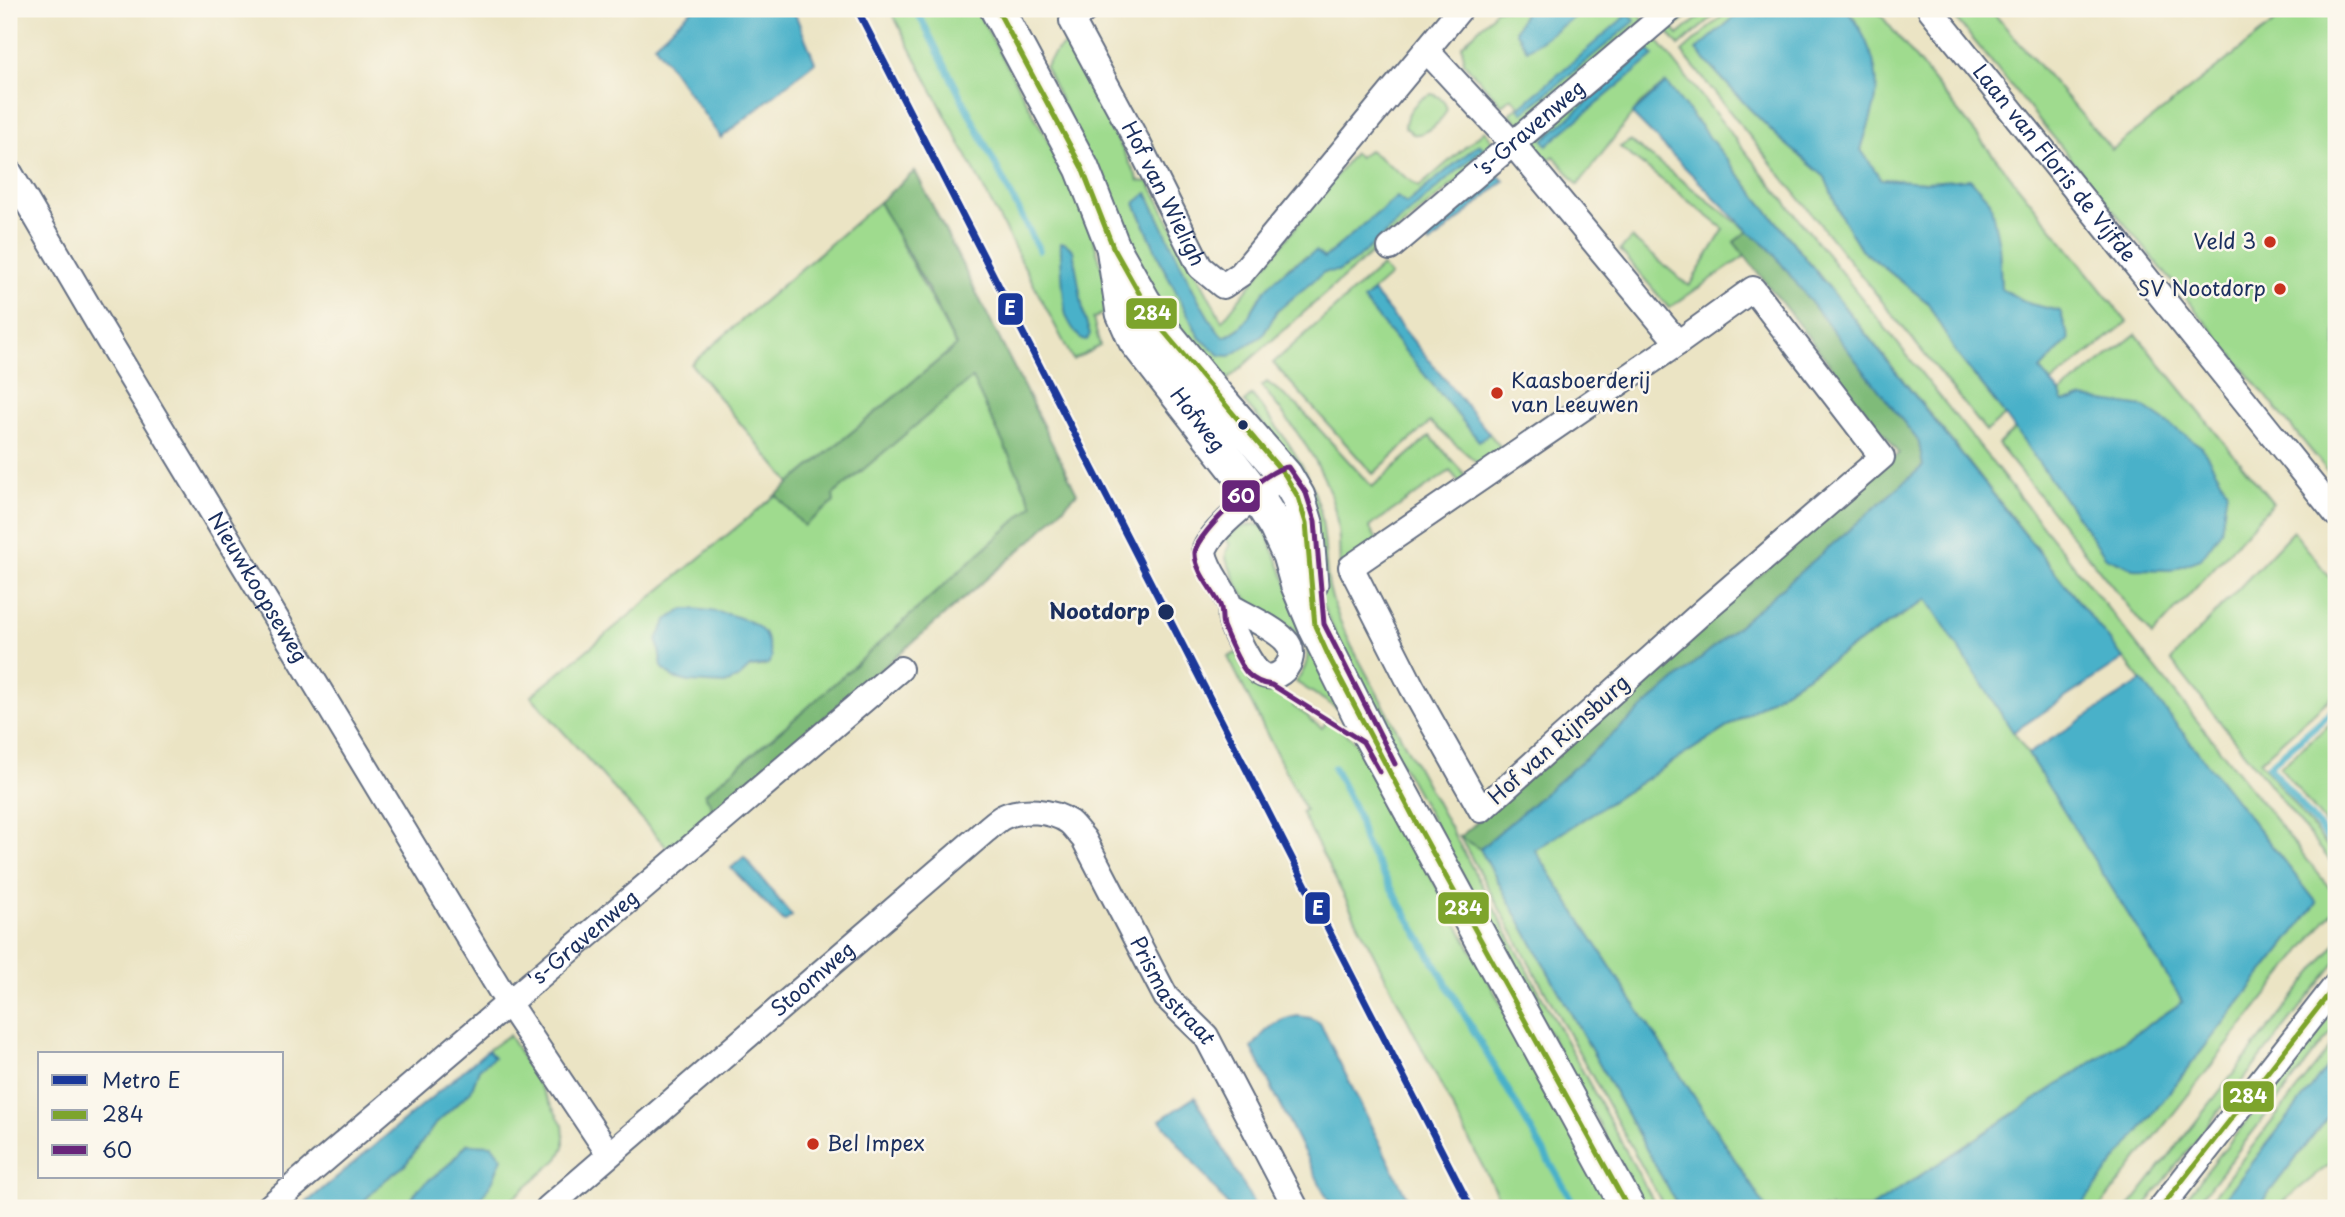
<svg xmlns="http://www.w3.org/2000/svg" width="2345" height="1217" font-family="'Playpen Sans',sans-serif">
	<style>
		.green { fill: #9fdb8e; stroke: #5d8576; stroke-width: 2; fill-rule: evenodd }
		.forest { fill: #7fbb79; stroke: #4d756c; stroke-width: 2 }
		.water { fill: #4ab1c9; stroke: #327094; stroke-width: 2 }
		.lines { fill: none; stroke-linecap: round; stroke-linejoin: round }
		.stream { stroke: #4ab1c9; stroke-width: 7 }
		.minor-casing { stroke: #646e82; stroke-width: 28 }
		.secondary-casing { stroke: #646e82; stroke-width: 37 }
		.minor { stroke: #fff; stroke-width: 24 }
		.secondary { stroke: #fff; stroke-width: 33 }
		.bus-1-casing { stroke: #fbf7ec; stroke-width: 10 }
		.bus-2-casing { stroke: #fbf7ec; stroke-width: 10 }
		.bus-1 { stroke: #7da42c; stroke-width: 5 }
		.bus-2 { stroke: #68257a; stroke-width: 5 }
		.metro-1-casing { stroke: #fbf7ec; stroke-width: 12 }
		.metro-1 { stroke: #1a389a; stroke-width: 7 }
		.poi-dot { fill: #c8321e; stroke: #fbf7ec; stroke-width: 2.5 }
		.bus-dot { fill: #1b2f5e; stroke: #fbf7ec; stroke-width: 2.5 }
		.labels { text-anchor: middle; stroke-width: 5; stroke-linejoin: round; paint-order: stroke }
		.street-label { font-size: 21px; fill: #1b2f5e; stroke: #fbf7ec }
		.poi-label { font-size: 21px; fill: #1b2f5e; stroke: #fbf7ec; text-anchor: end }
		.stop-label { font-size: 21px; font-weight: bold; fill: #1b2f5e; stroke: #fbf7ec; text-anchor: end }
		.line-badge { stroke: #fbf7ec; stroke-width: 2.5 }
		.badge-label { font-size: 19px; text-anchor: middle; font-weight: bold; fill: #fff }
	</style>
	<rect width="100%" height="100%" fill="#fbf7ec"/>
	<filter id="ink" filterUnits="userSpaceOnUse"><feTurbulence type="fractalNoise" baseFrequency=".0143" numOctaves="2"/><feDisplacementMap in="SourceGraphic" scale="14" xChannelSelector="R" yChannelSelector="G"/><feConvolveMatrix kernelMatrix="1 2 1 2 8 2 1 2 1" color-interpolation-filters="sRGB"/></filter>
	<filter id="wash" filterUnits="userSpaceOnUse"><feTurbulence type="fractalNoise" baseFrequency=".00686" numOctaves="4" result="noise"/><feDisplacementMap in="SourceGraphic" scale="28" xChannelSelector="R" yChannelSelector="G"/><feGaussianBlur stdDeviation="1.57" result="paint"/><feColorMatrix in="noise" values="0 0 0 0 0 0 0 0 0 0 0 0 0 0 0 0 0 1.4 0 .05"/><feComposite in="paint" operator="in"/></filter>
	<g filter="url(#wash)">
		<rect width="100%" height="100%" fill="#ebe4c4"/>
		<!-- green -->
		<path class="green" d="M890,9H976L1083,205L1114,307L1093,319L1100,346L1073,360Z
			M1495,9H1526L1515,31L1527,49L1586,9H1634L1644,20L1520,124L1510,114L1519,105L1511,97L1502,105L1464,63L1462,45L1491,17ZM1629,14L1634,21L1524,112Z
			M1686,9H1697L1673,29L1678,35L1709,9H1722L1679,46L1663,27Z
			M1730,9H1744L1697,50L1747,106L1780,139L1825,177L1840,214L1861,249L1927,302L1956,353L2005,415L1986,431L1682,52Z
			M1846,9H1876L2127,322L2050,384L2040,370L2069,339L2060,311L2030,304L2001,289L1999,245L1925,182L1881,179L1861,150L1876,99L1855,19Z
			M1948,9H1990L2112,150L2292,9H2336V481Z
			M1653,35L2336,896V907L2099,1208H2079L2317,903L1955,445L1666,83L1640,104L1578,185L1554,156L1548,160L1529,140Z
			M1067,42L1139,181L1149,182L1222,321L1354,153L1359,157L1369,150L1419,187L1485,130L1493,143L1491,153L1385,241L1218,388L1164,321L1045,67L1055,53ZM1479,144L1353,262L1339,271H1324L1277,311L1263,335L1230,356L1220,355L1200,338L1163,267L1135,203L1147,194C1160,220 1205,324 1224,337L1244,325L1258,300L1287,268L1306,256L1324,258L1397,197L1406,204Z
			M1432,94C1441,97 1444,100 1447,109C1442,122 1426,136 1413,134L1405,127C1405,114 1418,97 1432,94Z
			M1630,141L1748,231L1734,242L1745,256L1669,308L1620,250L1632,238L1689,286L1724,229L1620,147Z
			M879,202L956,346L790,483L691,364Z
			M1382,266L1390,276L1364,299L1479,440L1489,433L1503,450L1482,467L1430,422L1373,474L1273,363Z
			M2136,334L2273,503L2152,636L1998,444L2015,429L2106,557L2135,569L2083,398L2063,402L2060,393Z
			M972,377L1033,505L805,710L705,794L715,812L670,851L531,696L776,495L804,526L832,495ZM677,613L763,666L750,667L737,679Z
			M1267,382L1299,407L1372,487L1430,436L1468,478L1460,483L1450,471L1369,527L1378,541L1340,568C1339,555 1340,542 1338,530C1333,473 1295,429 1262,386Z
			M1252,395C1279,429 1307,464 1319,506C1326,531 1324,556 1328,581C1332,605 1342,626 1352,647L1657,1208H1645L1357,683L1322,604L1319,587L1276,453L1283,446L1244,402Z
			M1255,524L1264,527L1338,709L1296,682C1331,636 1279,625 1251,603C1241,595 1236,581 1231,570C1226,560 1223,554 1230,545L1226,539L1238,528Z
			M2293,531L2336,585V693L2260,761L2336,857L2331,862L2171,660Z
			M1928,599L2057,799L2184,1001L1871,1208H1766L1535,850Z
			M1236,653L1283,689L1279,693L1294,703L1293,706L1309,717V719L1322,728L1330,718L1359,745L1613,1208H1504L1301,812L1305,810L1228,657Z
			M2336,719V837L2280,767Z
			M1460,837L1480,849L1679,1208H1665Z
			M2336,943V962L2143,1208H2128Z
			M2336,1007V1026L2193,1208H2178Z
			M509,1035L563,1125L564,1137V1147L558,1159L502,1208H475L478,1202L467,1144L448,1165L418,1189L406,1208H357L385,1180L405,1165L436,1123L471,1091L479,1069L493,1057L488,1050Z
			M2336,1040V1056L2217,1208H2204Z
			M2336,1106V1159L2275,1208H2257Z"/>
		<!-- forest -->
		<path class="forest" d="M915,171L1077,493L1034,538L715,812L705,794L805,710L1033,505L972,378L833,495L834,502L804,526L776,495L956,346L927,287L879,202Z
			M1748,231L1769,248L1919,442L1923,466L1480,849L1460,837L1899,453L1734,242Z"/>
		<!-- water -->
		<path class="water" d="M693,9H793L815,62L721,138L654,44Z
			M1526,9H1586L1527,50L1515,31Z
			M1744,9H1846C1866,33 1882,70 1875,102C1872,118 1865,134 1861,150L1881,179L1925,182L1970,179L1990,201L1999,245L2001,289L2030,304L2060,311L2069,339L2040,370L2060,393L2063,402L2083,398L2144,407L2202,447L2227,490L2221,531L2201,559L2171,570L2135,569L2106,557L1994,400L1956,353L1927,302L1861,249L1840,214L1825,177L1780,139L1747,106L1696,50Z
			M1628,14L1635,21L1523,113L1519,108Z
			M1648,50L1654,56L1547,145L1543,140Z
			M1666,83L2124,659L2013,732L1927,599L1535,850L1766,1208H1679L1480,849L1923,466L1919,442L1769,248L1748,231L1632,114Z
			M1479,144L1483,148L1353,262L1339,271L1324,272L1277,311L1263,335L1230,356L1220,355L1200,338L1163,267L1135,203L1147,193C1160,219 1206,325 1224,337C1249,328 1251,307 1267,288C1281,272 1298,261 1316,251L1324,258L1397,197L1406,204Z
			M1498,175L1504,181L1430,244L1425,238Z
			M1061,243H1065L1073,250L1084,316L1090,334L1087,340L1081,339C1075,332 1069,324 1066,315C1064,309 1060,249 1061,243Z
			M1373,292L1489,433L1479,441L1363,300Z
			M684,609C705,609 748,614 763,632C768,638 769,650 772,657L768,664L750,667L737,679L725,684L689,682L673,678L662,667L657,639L667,620Z
			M2142,681L2317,903L2079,1208H1871L2183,1002L2028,754Z
			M744,857L792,916L784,922L731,868Z
			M1298,1016L1311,1018L1320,1023L1412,1208H1332L1252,1048C1264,1031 1276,1019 1298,1016Z
			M488,1050L494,1057L479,1069L471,1091L436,1123L405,1165L385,1180L357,1208H300Z
			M2336,1056V1106L2257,1208H2217Z
			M1195,1097L1256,1208H1230L1160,1120Z
			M467,1144L492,1145L502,1158L493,1180L475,1208H406L418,1189L448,1165Z"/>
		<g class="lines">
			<!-- stream -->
			<path class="stream" d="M916,9L1039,250
				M1334,768L1358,816L1364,841L1576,1208
				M2335,847L2269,766L2336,708"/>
		</g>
	</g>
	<g filter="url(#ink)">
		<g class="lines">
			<defs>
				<g id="minor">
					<path id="s1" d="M1086,9L1072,21L1139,145L1200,267L1223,286L1241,274L1460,9"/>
					<path id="s2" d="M1930,9L2336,514"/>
					<path d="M1427,51L1513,144L1678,343"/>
					<path id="s3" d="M9,171L98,323L508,1003L609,1154"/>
					<path id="s4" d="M1390,248L1671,9"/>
					<path d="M1753,289L1882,457L1708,607L1481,810L1412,687L1351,567L1678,343Z"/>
					<path d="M1230,606C1245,615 1274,628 1285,640C1302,656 1280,685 1261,674C1252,669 1234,633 1231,622C1230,617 1231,611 1230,606C1224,587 1207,572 1204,552C1209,529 1265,489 1285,475"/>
					<path id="s5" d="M268,1208L900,669"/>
					<path id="s6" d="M548,1208L985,831C991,826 997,820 1003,817C1022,808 1052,810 1069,822C1075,827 1079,834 1084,839L1166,997L1206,1036L1296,1208"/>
					<path d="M2161,1208L2336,985"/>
				</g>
				<g id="secondary">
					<path d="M997,9L1082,168L1113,247L1144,302L1165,333L1218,398L1285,475L1298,497L1306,523L1311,584"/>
					<path id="s7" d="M1113,247L1123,313L1135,340L1256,495L1276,527L1289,555L1297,583L1315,626L1370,736L1628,1208"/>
				</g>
			</defs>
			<!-- minor casing -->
			<use href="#minor" class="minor-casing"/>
			<!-- secondary casing -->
			<use href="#secondary" class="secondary-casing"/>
			<!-- minor -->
			<use href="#minor" class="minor"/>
			<!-- secondary -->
			<use href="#secondary" class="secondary"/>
			<defs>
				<path id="bus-1" d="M997,9L1082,168L1113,247L1144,302L1165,333L1285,475L1298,497L1306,523L1315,626L1329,657L1417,824L1628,1208
					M2161,1208L2336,985"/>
				<path id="bus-2" d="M1380,772L1363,742L1272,685C1263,684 1255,681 1248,674C1240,666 1228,638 1223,626C1221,619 1223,612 1220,605C1213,590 1194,570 1195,552C1197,532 1269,466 1288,467L1306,493L1315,521L1324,624L1395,764"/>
			</defs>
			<!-- bus-1 casing -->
			<use href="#bus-1" class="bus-1-casing"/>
			<!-- bus-2 casing -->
			<use href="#bus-2" class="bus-2-casing"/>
			<!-- bus-1 -->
			<use href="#bus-1" class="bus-1"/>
			<!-- bus-2 -->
			<use href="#bus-2" class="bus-2"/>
			<defs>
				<path id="metro-1" d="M857,9L1471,1208"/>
			</defs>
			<!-- metro-1 casing -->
			<use href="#metro-1" class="metro-1-casing"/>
			<!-- metro-1 -->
			<use href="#metro-1" class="metro-1"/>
		</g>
	</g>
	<!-- markers -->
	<g class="poi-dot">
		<circle cx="2270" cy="242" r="7"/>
		<circle cx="2280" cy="289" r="7"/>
		<circle cx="1497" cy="393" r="7"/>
		<circle cx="813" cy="1144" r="7"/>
	</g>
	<g class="bus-dot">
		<circle cx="1243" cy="425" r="6"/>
		<circle cx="1166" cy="612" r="9"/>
	</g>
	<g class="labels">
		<!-- street labels -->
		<g class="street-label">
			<text dy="7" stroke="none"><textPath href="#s4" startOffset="184">'s-Gravenweg</textPath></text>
			<text dy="7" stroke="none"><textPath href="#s2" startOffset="198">Laan van Floris de Vijfde</textPath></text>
			<text dy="7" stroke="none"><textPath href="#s1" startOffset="214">Hof van Wieligh</textPath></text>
			<text dy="7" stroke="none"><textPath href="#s7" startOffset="198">Hofweg</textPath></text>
			<text dy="7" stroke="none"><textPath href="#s3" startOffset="485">Nieuwkoopseweg</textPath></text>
			<text transform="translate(1559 740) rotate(-42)" y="7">Hof van Rijnsburg</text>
			<text dy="7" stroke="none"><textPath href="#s5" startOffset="415">'s-Gravenweg</textPath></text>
			<text dy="7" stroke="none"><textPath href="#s6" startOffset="350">Stoomweg</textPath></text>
			<text dy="7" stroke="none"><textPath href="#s6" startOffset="868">Prismastraat</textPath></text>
		</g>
		<!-- poi labels -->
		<g class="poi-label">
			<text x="2256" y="249">Veld 3</text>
			<text x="2266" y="296">SV Nootdorp</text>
			<text x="1511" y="388" text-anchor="start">Kaasboerderij<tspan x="1511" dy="24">van Leeuwen</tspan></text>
			<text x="827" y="1151" text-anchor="start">Bel Impex</text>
		</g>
		<!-- stop labels -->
		<g class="stop-label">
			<text x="1150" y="619">Nootdorp</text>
		</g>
	</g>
	<g class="line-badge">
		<rect x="997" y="292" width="27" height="34" rx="7" fill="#1a389a"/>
		<rect x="1125" y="297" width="53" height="33" rx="7" fill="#7da42c"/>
		<rect x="1221" y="479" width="40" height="34" rx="7" fill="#68257a"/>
		<rect x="1437" y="891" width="53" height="34" rx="7" fill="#7da42c"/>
		<rect x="1304" y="891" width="27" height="34" rx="7" fill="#1a389a"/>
		<rect x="2222" y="1080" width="53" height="33" rx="7" fill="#7da42c"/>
	</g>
	<g class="badge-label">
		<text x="1010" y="315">E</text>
		<text x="1152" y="320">284</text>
		<text x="1241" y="503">60</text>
		<text x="1463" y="915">284</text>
		<text x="1318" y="915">E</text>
		<text x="2248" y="1103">284</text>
	</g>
	<!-- margin -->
	<rect width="2345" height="1217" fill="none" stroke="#fbf7ec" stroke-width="35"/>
	<!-- legend -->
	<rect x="38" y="1052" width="245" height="126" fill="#fbf7ec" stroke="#a1a7b3" stroke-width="2"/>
	<rect x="52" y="1075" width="35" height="10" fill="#1a389a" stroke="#a1a7b3" stroke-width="2"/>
	<text x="102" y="1088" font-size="21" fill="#1b2f5e">Metro E</text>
	<rect x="52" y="1110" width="35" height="10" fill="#7da42c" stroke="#a1a7b3" stroke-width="2"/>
	<text x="102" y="1122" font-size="21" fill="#1b2f5e">284</text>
	<rect x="52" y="1145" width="35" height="10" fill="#68257a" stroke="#a1a7b3" stroke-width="2"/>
	<text x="102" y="1158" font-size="21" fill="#1b2f5e">60</text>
</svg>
